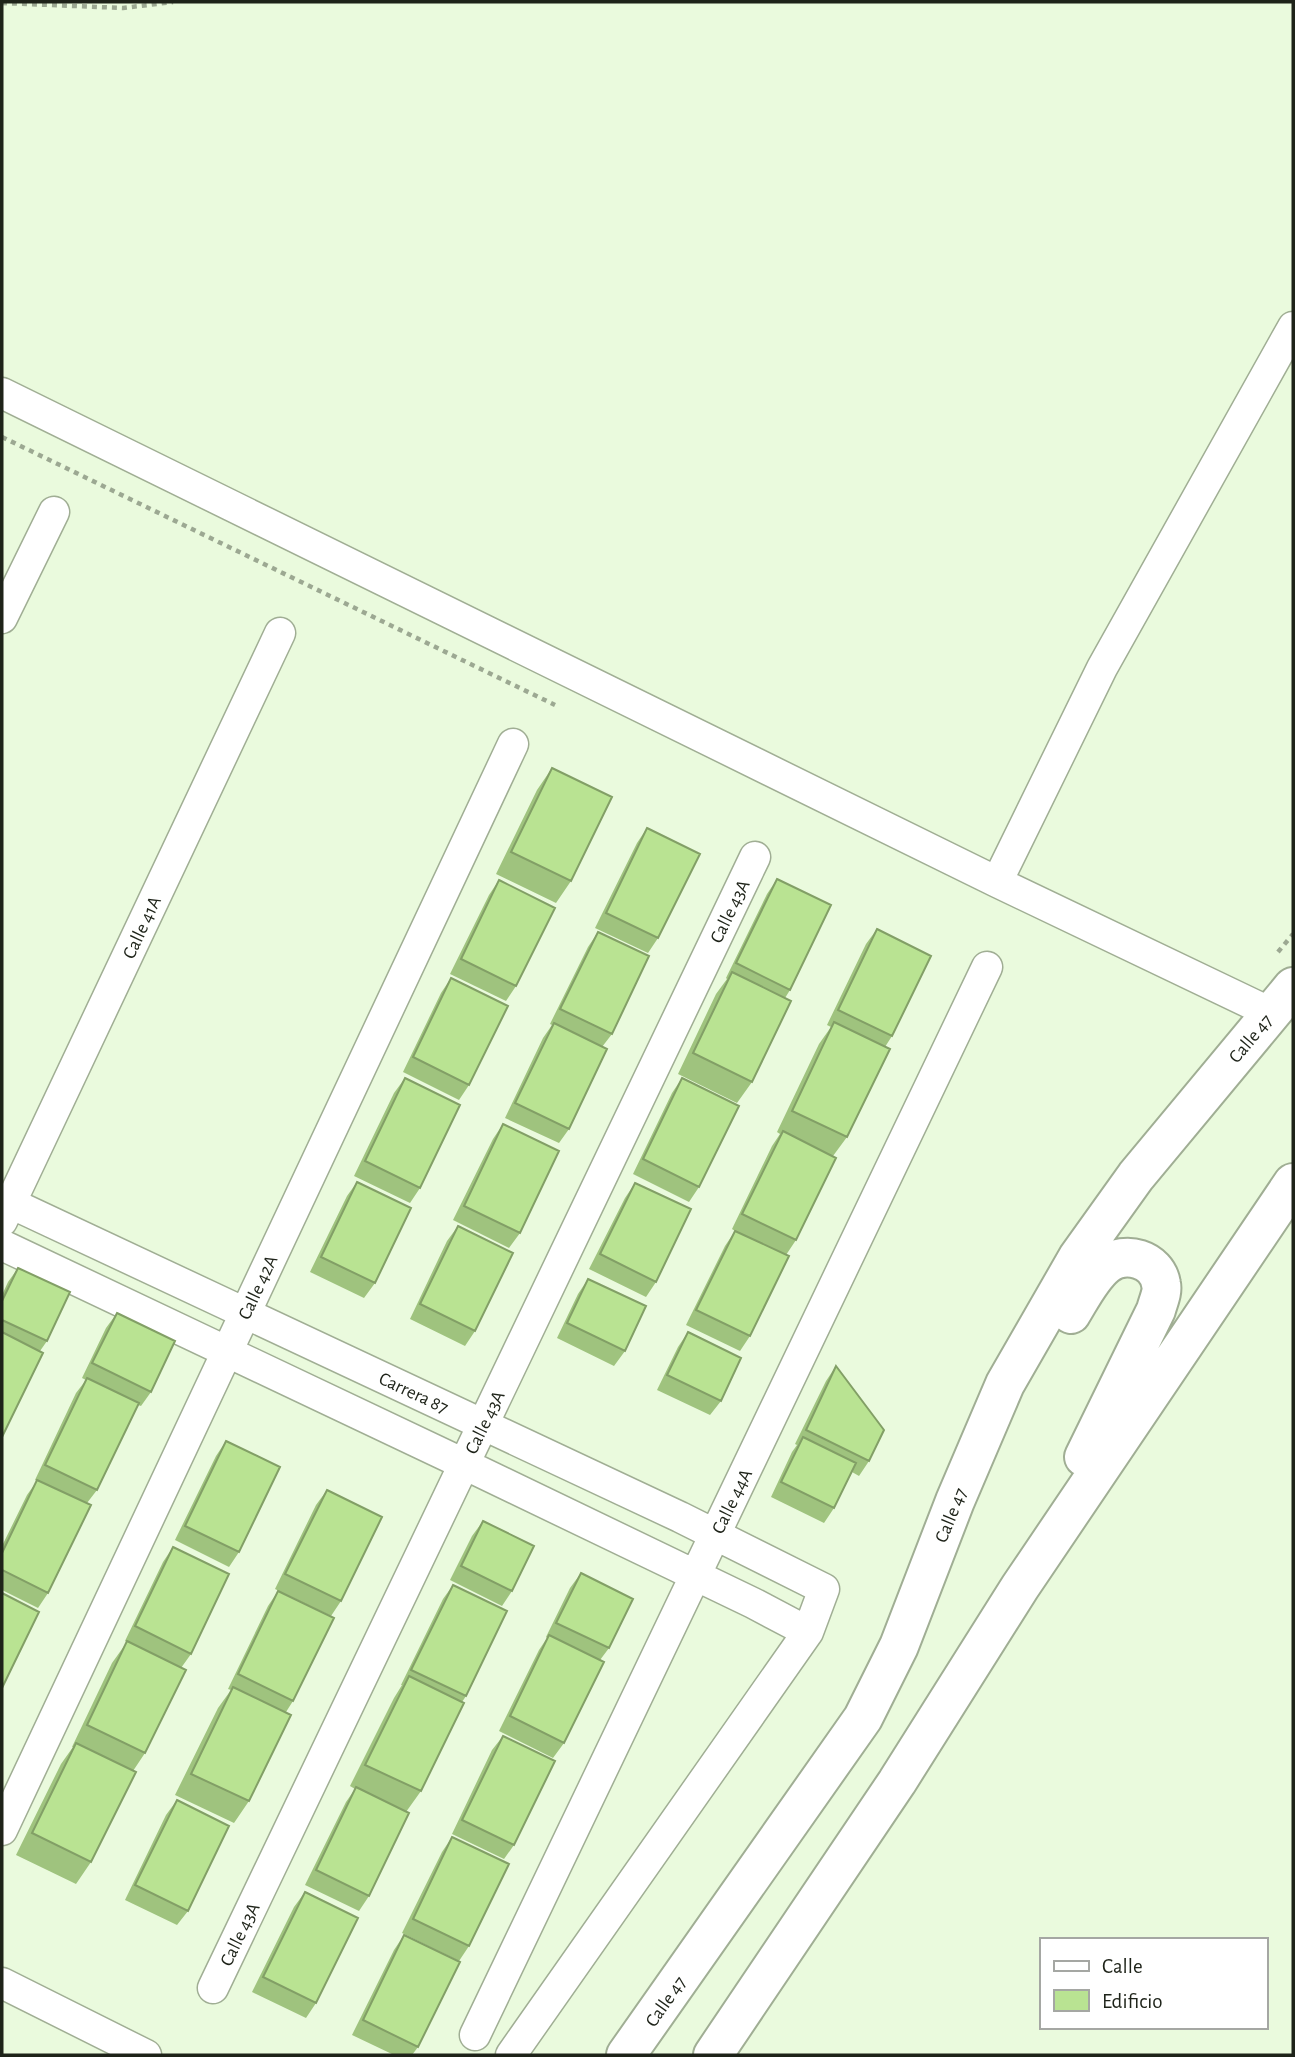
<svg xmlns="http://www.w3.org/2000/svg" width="1295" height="2057" font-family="'Alegreya Sans',sans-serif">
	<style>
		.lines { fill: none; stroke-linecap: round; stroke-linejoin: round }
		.street-casing { stroke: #a0ae94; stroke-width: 33 }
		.secondary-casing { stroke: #a0ae94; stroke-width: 42 }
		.path { stroke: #9ca892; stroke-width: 4.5; stroke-dasharray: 5 5; stroke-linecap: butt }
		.street { stroke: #fff; stroke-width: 30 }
		.secondary { stroke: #fff; stroke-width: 38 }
		.wall { fill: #9fc37e }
		.building { fill: #b9e392; stroke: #829f66; stroke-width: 2 }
		.labels { text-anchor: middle; stroke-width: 5; stroke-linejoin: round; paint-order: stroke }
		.street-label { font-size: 19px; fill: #1e2319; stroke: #fff }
	</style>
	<rect width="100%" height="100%" fill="#eafadd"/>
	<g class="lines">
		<defs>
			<path id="street" d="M2,393L997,882L1271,1013
				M2,618L54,512
				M997,882L1102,668L1293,327
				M2,1199L680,1517L824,1589L808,1632L511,2055
				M2,1221L280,633
				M2,1245L464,1464L753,1603L808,1632
				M2,1830L513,744
				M2,1983L146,2055
				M213,1988L755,857
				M475,2035L987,967"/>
			<path id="secondary" d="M1071,1314C1081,1298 1091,1277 1106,1265C1125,1250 1157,1259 1161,1284C1163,1292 1158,1302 1156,1310L1084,1457
				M626,2055L863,1718L899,1646L955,1501L1005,1384L1078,1257L1136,1176L1293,987
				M713,2055L897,1782L1020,1587L1293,1183"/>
		</defs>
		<!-- street casing -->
		<use href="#street" class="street-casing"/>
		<!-- secondary casing -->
		<use href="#secondary" class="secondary-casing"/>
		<!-- path -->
		<path class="path" d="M2,3L123,8L173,2
			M2,437L555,705
			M1278,952L1293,934"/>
		<!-- street -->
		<use href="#street" class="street"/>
		<!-- secondary -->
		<use href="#secondary" class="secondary"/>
	</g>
	<!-- wall -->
	<path class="wall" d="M552,768L571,881L556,903L496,874L537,790Z
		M647,828L658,938L648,953L595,928L637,843Z
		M777,879L790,990L785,998L752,1082L737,1103L678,1074L716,994L727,979L726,978L767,894Z
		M499,880L516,986L506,1001L450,974L489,895Z
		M877,929L892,1036L885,1047L847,1137L833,1156L796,1240L786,1255L750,1336L740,1351L686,1325L725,1246L735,1231L732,1229L772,1146L780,1134L777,1132L819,1044L831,1027L827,1025L866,944Z
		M598,932L612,1034L602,1047L569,1129L559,1143L505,1118L543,1038L552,1025L550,1024L588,947Z
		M451,978L469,1085L459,1100L403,1072L441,993Z
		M405,1078L420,1188L410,1203L354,1176L394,1093Z
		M682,1078L699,1187L689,1202L633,1174L672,1093Z
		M503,1124L520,1233L509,1248L453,1220L493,1139Z
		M357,1182L375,1283L364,1298L310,1272L347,1196Z
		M635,1183L656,1282L646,1297L589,1269L625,1198Z
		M458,1226L475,1331L465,1346L410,1319L447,1241Z
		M18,1268L47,1341L40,1351L2,1437V1295L8,1282Z
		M588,1279L625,1351L614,1366L557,1338L578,1294Z
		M117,1313L151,1392L141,1406L138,1405L97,1490L87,1503L48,1593L38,1608L2,1590V1546L27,1495L37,1481L35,1480L76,1393L86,1380L82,1378L106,1328Z
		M688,1332L721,1401L710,1415L657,1390L678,1347Z
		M836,1366L869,1461L859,1476L852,1472L834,1508L824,1523L771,1497L792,1452L797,1445L795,1444L826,1381Z
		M226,1441L239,1552L229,1567L175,1540L216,1456Z
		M327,1490L341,1601L331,1616L275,1589L316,1505Z
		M483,1521L512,1591L502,1606L450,1580L472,1536Z
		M173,1547L191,1654L181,1668L145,1753L133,1771L91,1862L76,1884L16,1855L61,1764L73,1747H72L112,1663L127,1642L125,1641L163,1562Z
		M581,1573L609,1648L600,1660L564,1743L553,1758L499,1731L539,1650L547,1638L546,1637L570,1588Z
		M453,1585L466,1696L462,1702L421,1791L406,1812L369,1896L359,1911L305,1885L346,1802L355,1789L350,1786L394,1698L402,1685H401L443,1599Z
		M278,1591L293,1701L286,1712L249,1801L234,1823L175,1795L218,1708L231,1690L228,1689L268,1606Z
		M503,1736L514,1845L504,1859L452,1834L492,1750Z
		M177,1800L188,1911L177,1925L125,1900L166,1815Z
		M452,1837L469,1946L459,1961L402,1933L442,1852Z
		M305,1892L316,2003L306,2018L252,1992L294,1907Z
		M404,1935L418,2047L412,2055H394L352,2035L394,1950Z"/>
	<!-- building -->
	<path class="building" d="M552,768L612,797L571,881L511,852Z
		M647,828L700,854L658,938L606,913Z
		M777,879L831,905L790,990L736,963Z
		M499,880L555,908L516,986L461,959Z
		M877,929L931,956L892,1036L838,1010Z
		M598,932L649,956L612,1034L560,1009Z
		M732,972L791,1001L752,1082L693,1053Z
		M451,978L508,1006L469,1085L413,1057Z
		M834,1022L890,1049L847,1137L792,1111Z
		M554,1023L607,1049L569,1129L515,1103Z
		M405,1078L460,1105L420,1188L365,1161Z
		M682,1078L739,1106L699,1187L643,1159Z
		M503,1124L559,1151L520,1233L464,1206Z
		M783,1131L836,1158L796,1240L742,1214Z
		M357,1182L411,1208L375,1283L321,1257Z
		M635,1183L691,1209L656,1282L600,1254Z
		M458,1226L513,1253L475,1331L420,1304Z
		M735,1231L789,1256L750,1336L696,1310Z
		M18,1268L70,1292L47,1341L2,1320V1301Z
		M588,1279L646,1306L625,1351L567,1323Z
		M117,1313L175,1341L151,1392L92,1363Z
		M2,1332L43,1353L2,1437Z
		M688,1332L741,1358L721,1401L667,1375Z
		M836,1366L884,1430L869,1461L806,1430Z
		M87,1378L139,1403L97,1490L45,1465Z
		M803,1437L856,1463L834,1508L781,1482Z
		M226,1441L280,1467L239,1552L185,1526Z
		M37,1480L91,1505L48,1593L2,1570V1553Z
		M327,1490L382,1517L341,1601L285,1574Z
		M483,1521L534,1546L512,1591L461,1566Z
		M173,1547L229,1574L191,1654L135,1626Z
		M581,1573L633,1599L609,1648L556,1623Z
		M453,1585L507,1611L466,1696L411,1670Z
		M278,1591L334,1618L293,1701L238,1674Z
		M2,1593L39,1612L2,1688Z
		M549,1635L604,1662L564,1743L510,1716Z
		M127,1641L186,1670L145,1753L87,1725Z
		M409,1676L464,1703L421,1791L365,1765Z
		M233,1687L291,1715L249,1801L191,1774Z
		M503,1736L555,1761L514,1845L462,1820Z
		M76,1743L136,1772L91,1862L32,1833Z
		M356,1787L409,1813L369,1896L316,1870Z
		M177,1800L229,1826L188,1911L135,1885Z
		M452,1837L509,1864L469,1946L413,1919Z
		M305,1892L358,1918L316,2003L263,1977Z
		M404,1935L460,1962L418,2047L363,2020Z"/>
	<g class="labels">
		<!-- street labels -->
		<g class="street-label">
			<text transform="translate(729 911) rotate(-64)" y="7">Calle 43A</text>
			<text transform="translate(141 927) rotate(-65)" y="7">Calle 41A</text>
			<text transform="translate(1250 1038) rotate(-50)" y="7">Calle 47</text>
			<text transform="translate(257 1287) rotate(-65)" y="7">Calle 42A</text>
			<text transform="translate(414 1392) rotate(25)" y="7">Carrera 87</text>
			<text transform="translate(484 1422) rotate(-64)" y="7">Calle 43A</text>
			<text transform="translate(731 1501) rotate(-64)" y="7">Calle 44A</text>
			<text transform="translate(950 1515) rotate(-68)" y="7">Calle 47</text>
			<text transform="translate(239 1934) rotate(-64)" y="7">Calle 43A</text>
			<text transform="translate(665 2001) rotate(-55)" y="7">Calle 47</text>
		</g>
	</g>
	<!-- border -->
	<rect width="1295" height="2057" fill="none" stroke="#1e2319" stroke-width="7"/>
	<!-- legend -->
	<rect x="1040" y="1938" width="228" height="91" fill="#ffffff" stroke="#a5a7a3" stroke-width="2"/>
	<rect x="1054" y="1961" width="35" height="10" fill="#ffffff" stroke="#a5a7a3" stroke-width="2"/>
	<text x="1102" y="1973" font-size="21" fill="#1e2319">Calle</text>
	<rect x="1054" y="1990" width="35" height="21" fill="#b9e392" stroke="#a5a7a3" stroke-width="2"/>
	<text x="1102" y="2008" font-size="21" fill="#1e2319">Edificio</text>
</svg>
